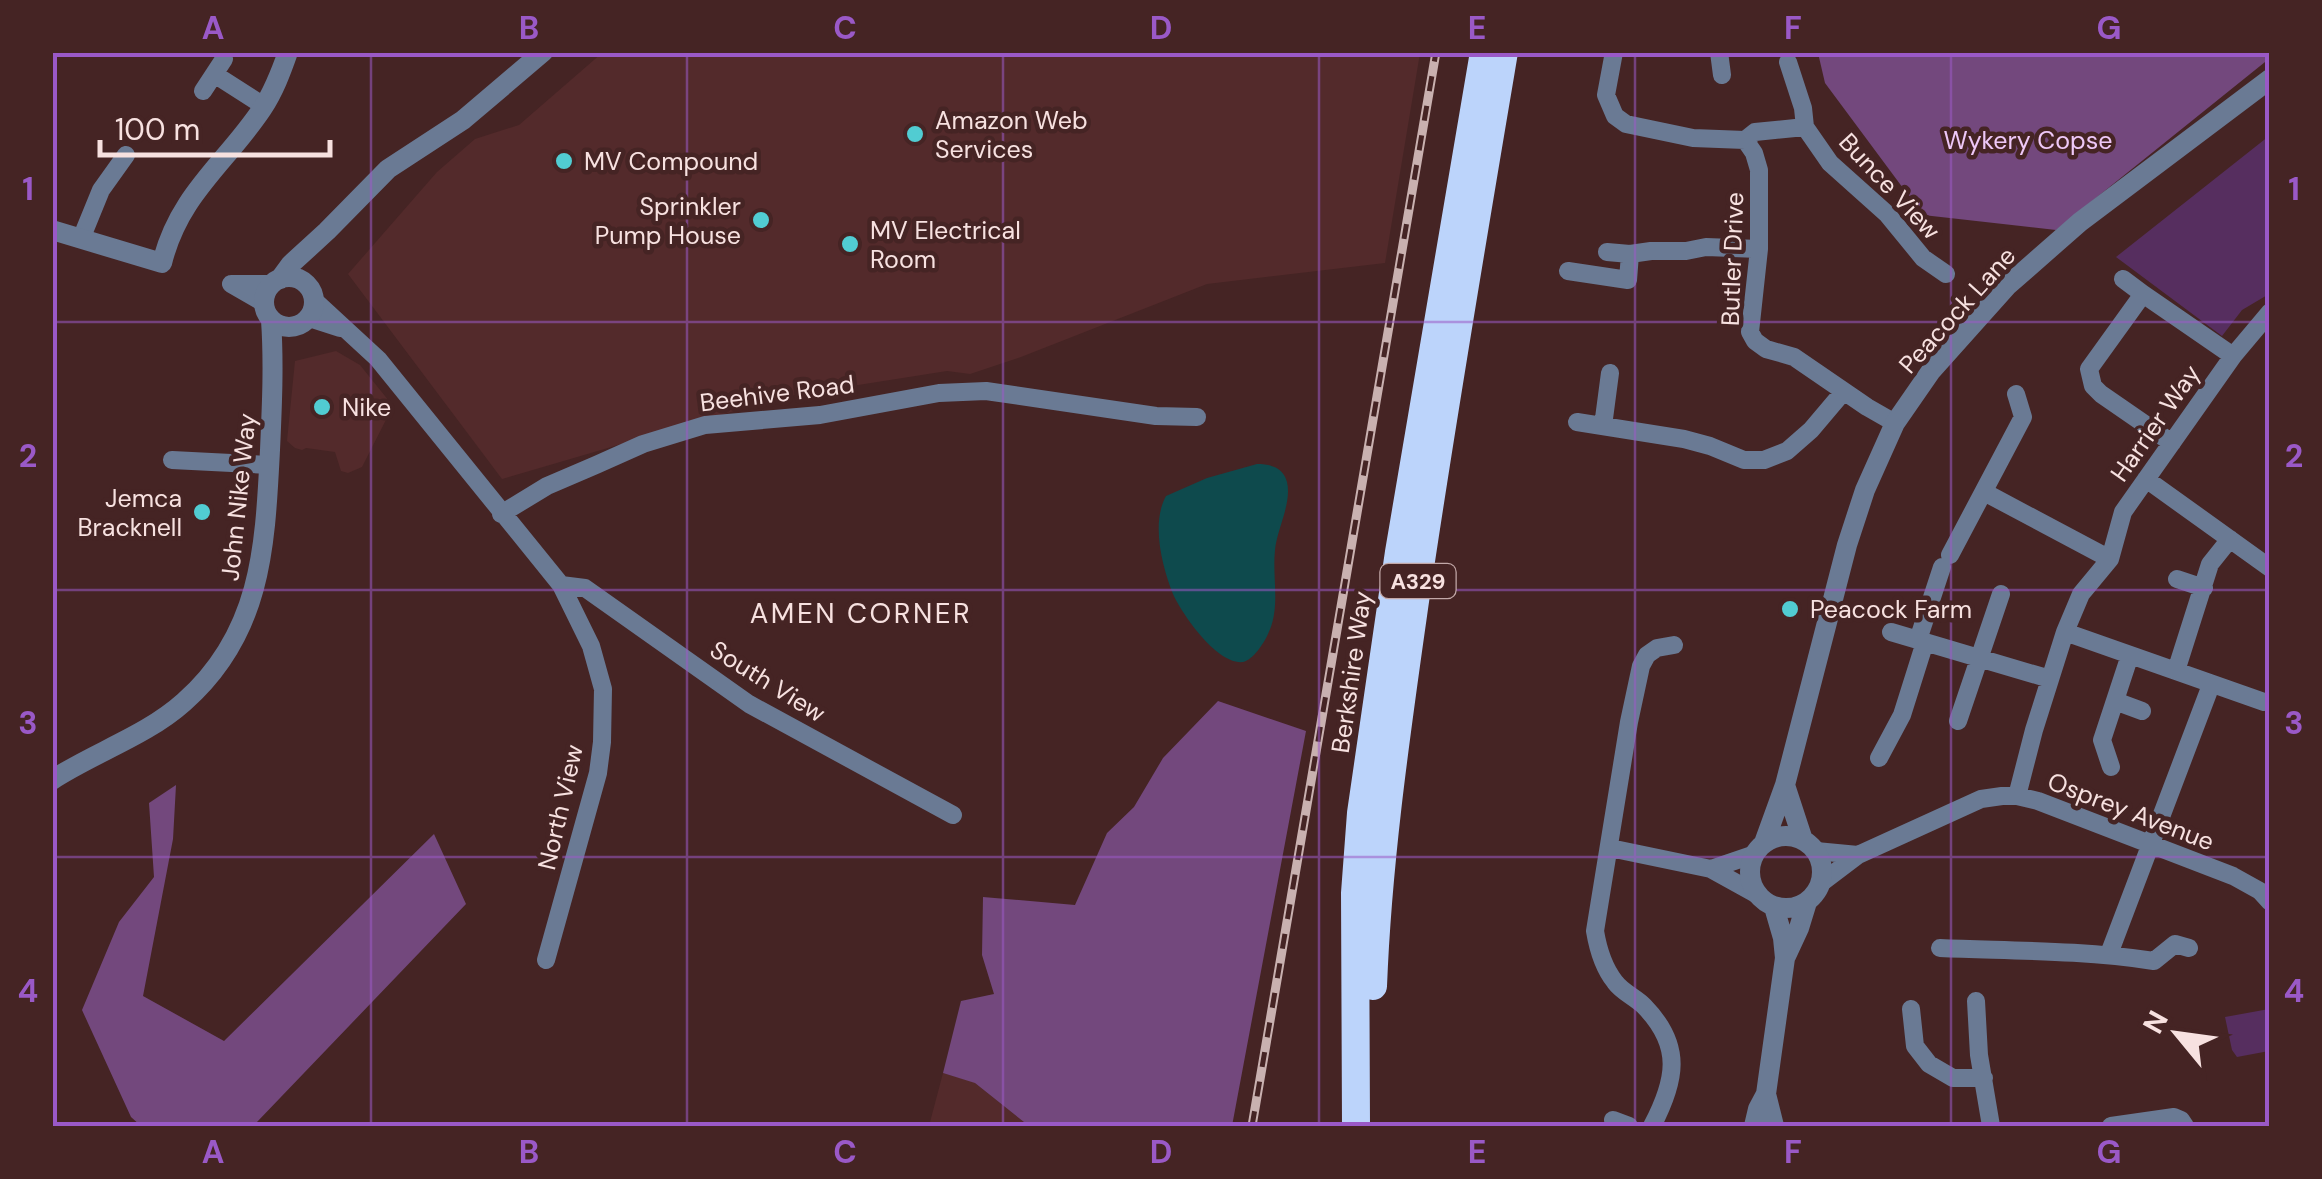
<svg xmlns="http://www.w3.org/2000/svg" width="2322" height="1179" font-family="'DM Sans',sans-serif">
	<style>
		.built { fill: #532a2b }
		.green { fill: #562e5f }
		.forest { fill: #73487d }
		.water { fill: #0e4a4d }
		.lines { fill: none; stroke-linecap: round; stroke-linejoin: round }
		.minor { stroke: #6a7a94; stroke-width: 18 }
		.tertiary { stroke: #6a7a94; stroke-width: 20 }
		.trunk { stroke: #bcd4fb; stroke-width: 28 }
		.rail-casing { stroke: #c9b1b0; stroke-width: 9 }
		.rail { stroke: #452424; stroke-width: 5; stroke-dasharray: 15; stroke-linecap: butt }
		.grid { fill: none; stroke: #9a59c7; stroke-width: 2.5; stroke-opacity: 0.55 }
		.poi-dot { fill: #51ccd2; stroke: #452424; stroke-width: 4 }
		.labels { text-anchor: middle; stroke-width: 9; stroke-linejoin: round; paint-order: stroke }
		.shield { fill: #452424; stroke: #c2a8a8; stroke-width: 2.5 }
		.shield-label { font-size: 22px; font-weight: bold; fill: #f7e1e0 }
		.poi-label { font-size: 25px; fill: #f7e1e0; stroke: #452424; text-anchor: start }
		.park-label { font-size: 25px; fill: #eec8f7; stroke: #452424 }
		.street-label { font-size: 25px; fill: #f7e1e0; stroke: #452424 }
		.neighbourhood-label { font-size: 28px; letter-spacing: 2.5px; fill: #f7e1e0; stroke: #452424 }
		.neatline { fill: none; stroke: #9a59c7; stroke-width: 4 }
		.grid-label { font-size: 32px; text-anchor: middle; font-weight: bold; fill: #9a59c7 }
	</style>
	<rect width="100%" height="100%" fill="#452424"/>
	<!-- built -->
	<path class="built" d="M602,53H1420L1385,263L1207,284L1021,357L970,374L947,371L782,397L502,479L348,274L437,172L475,139L519,125Z
		M336,351L360,365L393,406L362,467L348,473L341,471L335,452L306,448L302,450L295,448L287,441L295,361Z
		M943,1073L974,1082L1029,1126H929Z"/>
	<!-- green -->
	<path class="green" d="M2269,136V294L2242,310L2222,336L2116,257Z
		M2269,1009V1051L2237,1057L2232,1050L2225,1017Z"/>
	<!-- forest -->
	<path class="forest" d="M2269,52L2270,58L2056,230L1923,215L1825,83L1818,53Z
		M1218,701L1306,731L1232,1126H1029L975,1083L943,1073L961,1001L994,994L982,955L983,897L1075,905L1107,833L1134,807L1163,758Z
		M176,785L173,839L143,996L224,1041L434,834L466,904L257,1122L248,1126H141L131,1117L82,1010L119,922L154,877L149,803Z"/>
	<!-- water -->
	<path class="water" d="M1257,464C1270,464 1283,467 1287,482C1292,503 1277,529 1275,550C1272,579 1281,607 1268,634C1264,643 1253,660 1243,662C1217,665 1182,614 1173,594C1162,567 1151,523 1166,496L1207,478Z"/>
	<g class="lines">
		<!-- minor -->
		<path class="minor" d="M1614,52L1606,95L1615,116L1626,124L1693,138L1745,140L1755,132L1805,127
			M1719,52L1722,75
			M1788,62L1803,108L1805,127L1830,163L1887,214L1923,258L1946,274
			M214,74L264,106
			M203,91L224,59
			M1745,140L1754,153L1759,170V249L1750,332L1755,341L1766,349L1794,357L1867,407L1895,423
			M81,239L101,190L126,155
			M1607,252L1630,254L1651,251H1686L1706,247L1759,249
			M1568,271L1628,280L1630,254
			M2123,279L2143,294
			M231,284H272
			M231,284L264,303
			M314,300L378,359L561,585L591,646L603,689L602,742L598,773L546,960
			M309,318L340,328
			M1577,422L1684,439L1710,446L1744,460H1764L1787,451L1811,430L1844,391
			M1603,426L1610,373
			M2172,443L2101,394L2093,386L2089,369L2143,294L2233,356
			M172,460L269,465
			M2146,479L2270,568
			M1984,492L2110,559
			M501,514L547,486L596,465L643,444L705,425L820,415L939,393L986,391L1156,416L1197,417
			M1950,555L2023,417L2016,394
			M2177,579L2204,588
			M561,585L585,588L749,704L953,815
			M1891,632L2050,679
			M2065,632L2264,702
			M1918,640L1942,567
			M2176,671L2210,564L2230,539
			M2115,701L2142,711
			M1958,721L2001,594
			M1879,758L1902,715L1925,642
			M2111,767L2102,740L2130,655
			M2017,796L2034,730L2065,632L2081,594L2110,559L2123,512L2233,356L2270,312
			M1610,848L1711,869L1758,895
			M1816,851L1858,855
			M1711,869L1755,854
			M1821,883L1858,855L1981,799L2002,796H2017L2038,801L2233,876L2260,891L2270,902
			M1940,948C2012,951 2082,950 2154,961L2175,944L2189,948
			M2109,954L2211,685
			M1976,1001L1979,1055L1991,1126
			M1911,1009L1915,1046L1929,1064L1953,1078H1984
			M1613,1120L1629,1126
			M1652,1126C1676,1080 1683,1046 1644,1006C1635,997 1622,992 1615,982C1603,967 1598,949 1595,931L1629,722L1641,666L1647,655L1657,648L1674,645
			M2111,1126L2174,1117L2181,1120L2185,1126"/>
		<!-- tertiary -->
		<path class="tertiary" d="M52,230L162,263C179,194 226,163 262,109C274,91 281,72 288,52
			M264 302a25 25 0 1 1 50 0a25 25 0 1 1-50 0Z
			M280,279L291,264L327,231L388,169L463,120L543,52
			M52,780C95,752 146,736 184,702C262,633 265,547 270,450C272,406 274,363 271,320
			M1785,785L1803,840
			M1750 872a36 36 0 1 1 72 0a36 36 0 1 1-72 0Z
			M1764,843L1785,785L1847,545L1865,490L1895,423L1931,371L2007,286L2080,222L2270,79
			M1786,956L1799,928L1807,902
			M1766,1094L1774,1126
			M1754,1126L1758,1109L1766,1094L1785,958L1783,938L1774,907"/>
		<!-- trunk -->
		<path class="trunk" d="M1373,986C1378,856 1397,729 1415,601C1442,417 1473,235 1504,52
			M1356,1126L1355,893L1361,813L1399,552L1484,52"/>
		<defs>
			<path id="rail" d="M1252,1126L1436,52"/>
		</defs>
		<!-- rail casing -->
		<use href="#rail" class="rail-casing"/>
		<!-- rail -->
		<use href="#rail" class="rail"/>
	</g>
	<!-- grid -->
	<path class="grid" d="M371,52V1126M687,52V1126M1003,52V1126M1319,52V1126M1635,52V1126M1951,52V1126M52,322H2270M52,590H2270M52,857H2270"/>
	<!-- markers -->
	<g class="poi-dot">
		<circle cx="915" cy="134" r="10"/>
		<circle cx="564" cy="161" r="10"/>
		<circle cx="761" cy="220" r="10"/>
		<circle cx="850" cy="244" r="10"/>
		<circle cx="322" cy="407" r="10"/>
		<circle cx="202" cy="512" r="10"/>
		<circle cx="1790" cy="609" r="10"/>
	</g>
	<g class="labels">
		<!-- shield labels -->
		<rect class="shield" x="1380.5" y="564" width="75" height="34" rx="8"/>
		<g class="shield-label">
			<text x="1418" y="589">A329</text>
		</g>
		<!-- poi labels -->
		<g class="poi-label">
			<text x="935" y="129">Amazon Web<tspan x="935" dy="29">Services</tspan></text>
			<text x="584" y="170">MV Compound</text>
			<text x="741" y="215" text-anchor="end">Sprinkler<tspan x="741" dy="29">Pump House</tspan></text>
			<text x="870" y="239">MV Electrical<tspan x="870" dy="29">Room</tspan></text>
			<text x="342" y="416">Nike</text>
			<text x="182" y="507" text-anchor="end">Jemca<tspan x="182" dy="29">Bracknell</tspan></text>
			<text x="1810" y="618">Peacock Farm</text>
		</g>
		<!-- park labels -->
		<g class="park-label">
			<text x="2028" y="149">Wykery Copse</text>
		</g>
		<!-- street labels -->
		<g class="street-label">
			<text transform="translate(1890 186) rotate(47)" y="9">Bunce View</text>
			<text transform="translate(1732 259) rotate(-88)" y="9">Butler Drive</text>
			<text transform="translate(1957 310) rotate(-48)" y="9">Peacock Lane</text>
			<text transform="translate(777 393) rotate(-7)" y="9">Beehive Road</text>
			<text transform="translate(2155 423) rotate(-55)" y="9">Harrier Way</text>
			<text transform="translate(238 497) rotate(-84)" y="9">John Nike Way</text>
			<text transform="translate(1351 672) rotate(-82)" y="9">Berkshire Way</text>
			<text transform="translate(768 681) rotate(32)" y="9">South View</text>
			<text transform="translate(560 807) rotate(-77)" y="9">North View</text>
			<text transform="translate(2131 811) rotate(21)" y="9">Osprey Avenue</text>
		</g>
		<!-- neighbourhood labels -->
		<g class="neighbourhood-label">
			<text x="861" y="623">AMEN CORNER</text>
		</g>
	</g>
	<!-- border -->
	<rect width="2322" height="1179" fill="none" stroke="#452424" stroke-width="110"/>
	<!-- north arrow -->
	<g transform="translate(2177 1034) rotate(299)" stroke="#452424" stroke-width="8" paint-order="stroke">
	<path d="M0-8L18 38L0 25L-18 38Z" fill="#f7e1e0"/>
	<text y="-15" font-size="28" font-weight="bold" text-anchor="middle" fill="#f7e1e0">N</text>
	</g>
	<!-- scale -->
	<path d="M100 140v15h230v-15" fill="none" stroke="#f7e1e0" stroke-width="5"/>
	<text x="115" y="140" font-size="30" fill="#f7e1e0" stroke="#452424" stroke-width="8" paint-order="stroke">100 m</text>
	<rect x="55" y="55" width="2212" height="1069" class="neatline"/>
	<g class="grid-label">
		<text x="213" y="39">A</text>
		<text x="529" y="39">B</text>
		<text x="845" y="39">C</text>
		<text x="1161" y="39">D</text>
		<text x="1477" y="39">E</text>
		<text x="1793" y="39">F</text>
		<text x="2109" y="39">G</text>
		<text x="28" y="200">1</text>
		<text x="2294" y="200">1</text>
		<text x="28" y="467">2</text>
		<text x="2294" y="467">2</text>
		<text x="28" y="734">3</text>
		<text x="2294" y="734">3</text>
		<text x="28" y="1002">4</text>
		<text x="2294" y="1002">4</text>
		<text x="213" y="1163">A</text>
		<text x="529" y="1163">B</text>
		<text x="845" y="1163">C</text>
		<text x="1161" y="1163">D</text>
		<text x="1477" y="1163">E</text>
		<text x="1793" y="1163">F</text>
		<text x="2109" y="1163">G</text>
	</g>
</svg>
